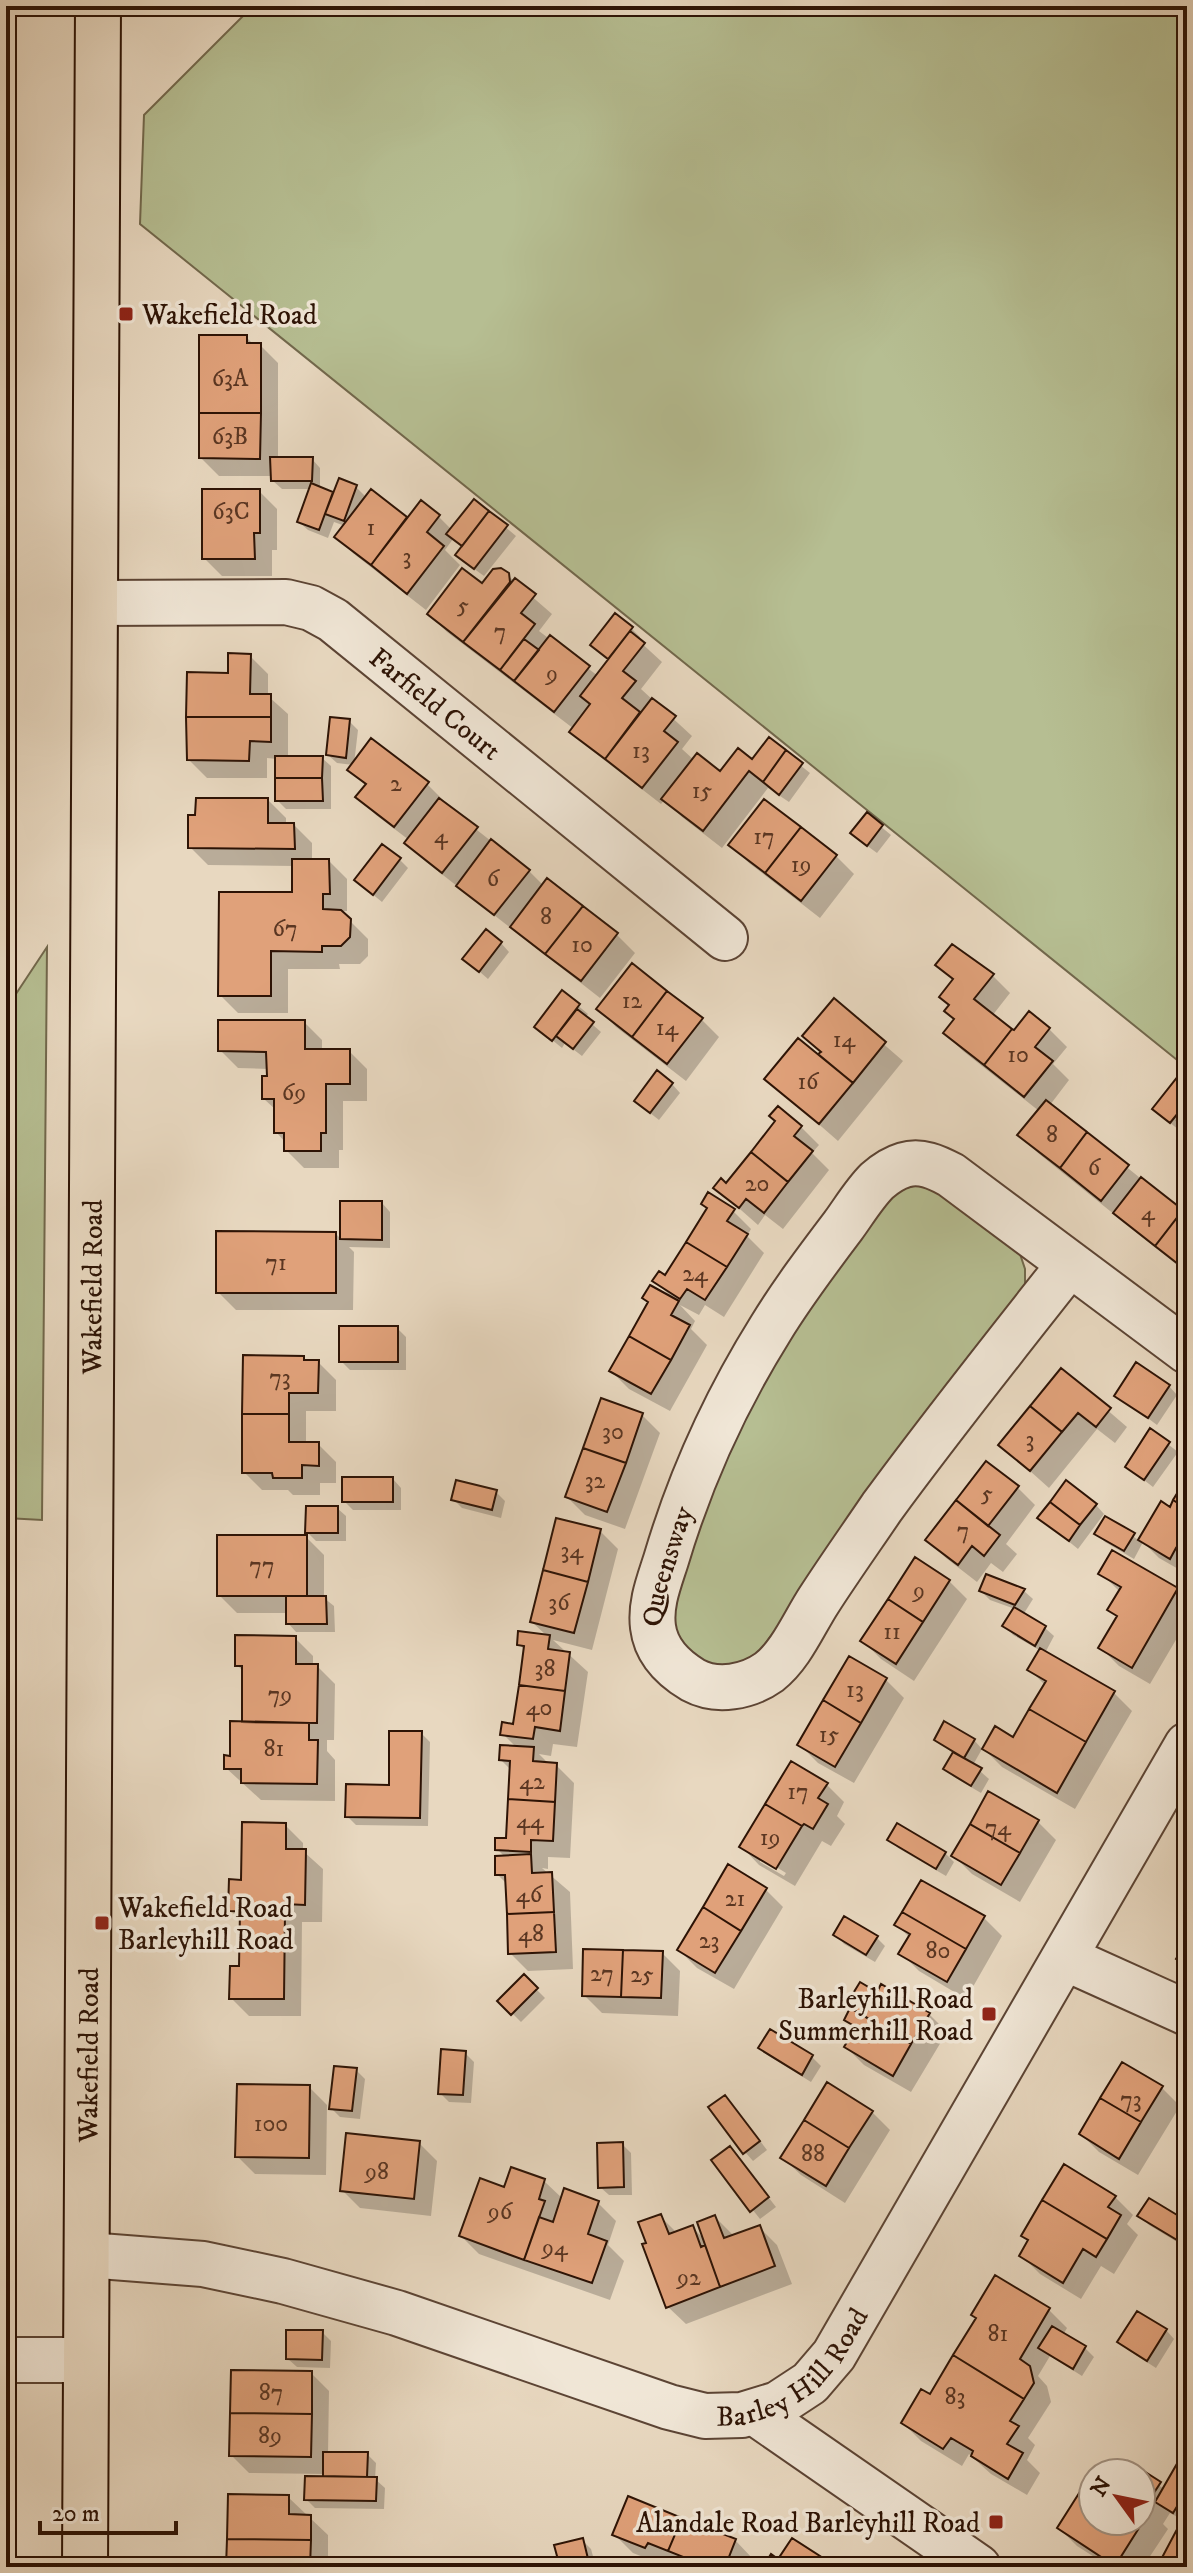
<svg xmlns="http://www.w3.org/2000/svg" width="1193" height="2573" font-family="'IM FELL DW Pica',serif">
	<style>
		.green { fill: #b6be92; stroke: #72684c; stroke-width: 2 }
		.shadow { fill: #0003; fill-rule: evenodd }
		.building { fill: #e0a17a; stroke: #2d1305; stroke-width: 2 }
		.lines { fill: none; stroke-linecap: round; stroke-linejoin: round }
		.minor-casing { stroke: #5c4434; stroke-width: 48 }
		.major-casing { stroke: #2d1305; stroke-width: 48 }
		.minor { stroke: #f0e6d6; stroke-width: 44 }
		.major { stroke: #e8d8c0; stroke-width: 44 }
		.poi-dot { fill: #8f2418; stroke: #f0e6d6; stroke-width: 3 }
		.labels { text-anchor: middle; stroke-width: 7; stroke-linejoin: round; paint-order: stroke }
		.number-label { font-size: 24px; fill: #5a3622 }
		.poi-label { font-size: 28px; fill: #2d1305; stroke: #f0e6d6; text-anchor: start }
		.street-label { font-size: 28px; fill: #2d1305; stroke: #f0e6d6 }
	</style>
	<rect width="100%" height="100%" fill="#e8d8c0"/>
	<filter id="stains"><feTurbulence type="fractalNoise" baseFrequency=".0025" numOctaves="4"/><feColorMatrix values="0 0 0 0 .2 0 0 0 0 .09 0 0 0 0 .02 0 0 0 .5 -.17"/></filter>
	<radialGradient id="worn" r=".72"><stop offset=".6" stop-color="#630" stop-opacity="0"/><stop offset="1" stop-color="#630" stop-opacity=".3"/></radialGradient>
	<!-- green -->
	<path class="green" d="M253,6H1187V1068L140,224L144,115Z
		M47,947L42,1520L6,1518V1009Z
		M918,1185L936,1188L1020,1254L1025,1269V1286L757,1655L741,1664L724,1667L707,1665L680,1643L673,1626L675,1590L718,1466L778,1349L885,1196L901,1189Z"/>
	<!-- shadow -->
	<path class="shadow" d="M246,337L254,345H260L278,363V459H312L320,468V489L335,494L356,487L367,498L371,492L408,520L438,516L452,530L474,501L516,536L484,576L466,563L463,547L453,539L445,550L460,565L426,610L354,554L336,536L345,526L334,522L328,538L308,530L299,522L311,489H282L273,481V476H219L201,458Z
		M259,491L277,509V550H272V576H222L204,558Z
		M507,575L552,614L539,631L598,676L610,660L601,653L632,629L640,637L638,640L662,662L641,689L692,736L682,749L694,760L721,773L752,762L769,740L810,773L789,802L768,788L722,848L682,817L665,799L661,804L590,749L572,731L574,729L447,632L429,614Z
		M250,656L268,674V696L288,714V758H322L331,766V809H286L277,800V759L267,758V778H207L189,760L230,675Z
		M349,721L358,730L354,764L427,784L445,802L444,804L529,871L544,886L548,881L617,935L635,953L600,998L425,861L407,843L409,840L376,815L358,797L366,786L350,770L353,765L337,763L328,755Z
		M268,800L286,818V825H294L312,843V861H329L347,879V911H340L368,939V956L360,964H339L340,969H288V1013H238L220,995L294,894V866L208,865L190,847Z
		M867,815L891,835L877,853L862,842Z
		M731,845L836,856L854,874L820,918L749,863Z
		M400,860L408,868L382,902L366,889Z
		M501,943L509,952L488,979L465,959Z
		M938,965L992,975L1010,993L992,1016L1015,1033L1049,1029L1067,1047L1053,1064L1069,1080L1050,1105L1187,1216V1273L1038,1153L1020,1135L1039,1111L963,1051L945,1033L955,1020L951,1006L954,981Z
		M563,993L588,1014L585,1018L601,1032L582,1056L565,1043L562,1048L546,1035Z
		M834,1001L903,1061L838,1141L767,1079L822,1053L805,1036Z
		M599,1009L701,1019L719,1037L686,1081L616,1027Z
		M304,1022L322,1040V1051H349L367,1069V1101H343V1150H339V1168H304L286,1150V1143L276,1132V1110L264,1099L268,1069L238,1068L220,1050Z
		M672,1084L680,1093L659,1120L645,1109Z
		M1187,1084V1127L1184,1124L1179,1130L1163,1117Z
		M801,1127L819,1145L812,1153L829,1170L783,1229L765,1215L758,1225L716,1188L727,1186Z
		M342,1203H382L390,1212V1248L349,1247L354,1252L353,1310H236L218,1292L336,1234L342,1240Z
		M733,1211L751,1229L747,1236L764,1253L724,1317L705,1305L699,1315L680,1305L695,1321L691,1329L707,1345L670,1411L629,1389L611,1371L673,1299L655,1281L666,1278Z
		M397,1328L406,1337V1370H350L341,1361Z
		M304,1358L308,1362H318L336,1380V1411H306V1444H318L336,1462V1483H320V1495H293L288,1490H262L244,1472Z
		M1062,1371L1127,1427L1115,1443L1097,1429L1049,1488L1001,1445Z
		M1169,1386L1177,1395L1157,1425L1117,1395Z
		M602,1401L642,1415L660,1433L625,1529L585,1515L567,1497Z
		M1151,1431L1178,1452L1153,1487L1127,1467Z
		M393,1479L401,1488V1510H353L344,1501Z
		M1187,1481V1574L1159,1558L1143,1542L1134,1559L1105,1542L1096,1533L1105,1518L1140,1541L1170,1509Z
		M1017,1487L1035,1505L1006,1544L1017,1554L1003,1572L991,1563L977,1582L946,1558L928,1540Z
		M496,1492L505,1501L501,1518L462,1508L453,1499Z
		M1096,1505L1104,1514L1078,1549L1040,1518Z
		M337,1508L346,1516V1541H316L307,1532Z
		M600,1531L618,1549L592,1650L553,1640L588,1672L577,1747L553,1744L551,1756L539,1754L549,1764L556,1765L574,1783L570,1858L548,1857V1869L542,1868L570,1892L573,1969L528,1971L510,1953L507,1884L497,1874L505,1857L497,1849L508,1840L511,1770L501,1760L517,1748L503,1734L515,1726L525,1650L519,1644L547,1636L532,1622Z
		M306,1537L324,1555V1598L334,1606L335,1632H296L288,1623V1613H237L219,1595Z
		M916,1560L949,1581L967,1599L914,1681L881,1659L863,1641Z
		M1101,1573L1177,1589L1187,1599V1621L1150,1684L1119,1666L1101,1648L1118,1618L1109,1610L1120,1592Z
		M987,1577L1024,1591L1033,1599L1023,1615L1045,1628L1054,1636L1045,1653L1114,1693L1132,1711L1075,1809L1002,1767L984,1749L1014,1739L1045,1685L1030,1670L1041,1651L1013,1635L1005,1626L1015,1609L990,1600L981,1591Z
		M295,1638L313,1656V1666H317L335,1684L334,1740H327V1751L335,1760V1801L261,1800L226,1768L244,1724V1672L237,1665Z
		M886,1680L904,1698L854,1783L818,1763L800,1745Z
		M421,1733L430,1742L428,1826L356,1825L347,1816L391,1787Z
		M936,1740H974L982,1749L973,1765L989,1779L981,1793L954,1777L945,1768L954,1754Z
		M826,1784L844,1802L837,1816L845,1824L831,1846L822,1841L795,1886L759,1865L742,1847ZM760,1857L786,1873L784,1876L760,1862Z
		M1038,1822L1056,1840L1020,1902L972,1874L954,1856Z
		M285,1825L303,1843V1851L323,1869L322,1922H302L301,2016H249L231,1998L241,1968L242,1922L230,1910L243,1882Z
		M897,1826L945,1853L954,1862L946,1876L898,1848L889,1839Z
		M922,1882L984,1918L1002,1936L966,1999L919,1971L901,1953L910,1938L897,1925Z
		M765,1889L783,1907L734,1989L697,1968L679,1950Z
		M836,1935L876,1937L885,1946L875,1962L844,1944Z
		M662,1953L680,1971L678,2016L602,2013L584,1995Z
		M524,1977L545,1998L521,2022L500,2001Z
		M878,1994L929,2014L947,2032L911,2092L864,2065L846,2047L857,2030L846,2019L852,2009L848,2005Z
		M771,2032L812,2057L821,2066L811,2082L769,2056L760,2048Z
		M465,2053L474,2062L471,2103L449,2102L440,2093Z
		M356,2070L365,2079L360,2119L340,2117L331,2108Z
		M309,2087L327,2105L326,2175L255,2174L237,2156Z
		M1162,2088L1180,2106L1138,2175L1099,2152L1081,2134Z
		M733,2106L767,2150L753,2161L745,2152Z
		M872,2112L890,2130L845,2203L801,2175L783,2158Z
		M419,2143L437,2161L431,2216L360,2208L342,2190Z
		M622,2144L631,2153L632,2195H609L600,2187Z
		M730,2148L776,2207L760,2219L714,2161Z
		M544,2181L563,2199L598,2203L616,2221L608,2245L624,2261L610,2300L479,2254L461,2236L505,2189Z
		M1115,2197L1133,2215L1127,2224L1138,2235L1114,2274L1101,2266L1081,2299L1040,2274L1022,2256L1030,2242L1023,2236Z
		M660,2216L677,2233L692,2227L705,2240L715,2217L733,2235L759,2227L777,2245L792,2284L686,2324L667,2306L649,2244Z
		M1140,2216L1187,2223V2248L1149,2225Z
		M1049,2310L1067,2328L1063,2335L1085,2348L1094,2357L1082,2376L1050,2356L1038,2376L1047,2386L1051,2402L1028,2438L1035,2445L1027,2460L1040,2473L1027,2495L991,2474L969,2454L962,2466L921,2441L903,2423L930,2397Z
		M1166,2330L1174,2339L1156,2368L1128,2350L1120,2342Z
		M322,2332L331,2341L330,2368L297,2367L288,2359Z
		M311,2373L329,2391L328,2454H367L376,2463L375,2479L385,2488L384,2509L315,2508L306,2499L323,2478V2474L249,2473L231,2455Z
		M1187,2461V2512L1183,2520L1170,2513L1163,2524L1168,2529L1143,2567H1110L1077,2546L1059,2528L1093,2484V2521H1141V2473H1122L1128,2464L1164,2489Z
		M288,2497L328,2535V2567H228Z
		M615,2535L735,2540L753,2559L750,2567H684L666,2560L663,2565L633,2553Z
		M582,2540L591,2549L596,2567H562Z"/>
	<!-- building -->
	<path class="building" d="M199,335H247V343H261V413H199Z
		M199,413H261L260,459L199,458Z
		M270,457H313L312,481H271Z
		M339,478L357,485L344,521L325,514Z
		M311,483L333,492L319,530L297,522Z
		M202,489H260V533H254L255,559H202Z
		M371,489L407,517L371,565L334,537Z
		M474,499L489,511L462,546L446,534Z
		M421,500L440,515L427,532L444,546L407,594L371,565Z
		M489,511L508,525L474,569L455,555Z
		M462,568L482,583L493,569L501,568L509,573L510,582L463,642L427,614Z
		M515,578L536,594L521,613L535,624L500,670L463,642Z
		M615,613L633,627L608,659L590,645Z
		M630,631L645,643L623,671L636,681L622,698L640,712L605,759L569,732L590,704L580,696Z
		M550,635L590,666L554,712L514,681Z
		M524,639L539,650L514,681L500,670Z
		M228,653L251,654L250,694H271V717H186L187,672L228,673Z
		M652,698L676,716L664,731L678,742L642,788L605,759Z
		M186,717H271V742L250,741L249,761L187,760Z
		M330,717L350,719L346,758L326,755Z
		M769,737L786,750L763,782L749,771L703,831L661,799L697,753L720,771L738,748L752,759Z
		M371,738L429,782L394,827L355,797L366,784L347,770Z
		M786,750L803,763L779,795L763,782Z
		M275,756H323L322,778H275Z
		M275,778H322L323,801H275Z
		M196,798H268V823H294L295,849L188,848V815H195Z
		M439,798L478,827L442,873L404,843Z
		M764,799L801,827L765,873L728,845Z
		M867,812L883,825L867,846L850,833Z
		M801,827L837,855L801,901L765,873Z
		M491,839L530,870L494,915L456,886Z
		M382,844L401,858L373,895L354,880Z
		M292,859H329L330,894H323V909L341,910L351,919L350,937L341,946H322V952L271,951V996H218L219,892H292Z
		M547,878L583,906L545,954L510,927Z
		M583,906L618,933L581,981L545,954Z
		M486,929L502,942L479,972L462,959Z
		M952,944L994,974L974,999L1012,1029L984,1065L943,1033L954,1019L944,1011L949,1005L939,997L953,979L935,965Z
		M632,963L667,991L632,1037L596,1009Z
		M562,990L580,1004L552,1041L534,1027Z
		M667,991L703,1018L667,1064L632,1037Z
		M834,998L886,1042L853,1083L818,1054L821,1052L802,1036Z
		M577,1009L594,1022L573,1049L556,1036Z
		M1029,1011L1050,1028L1035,1047L1053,1061L1024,1097L984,1065L1012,1029L1014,1030Z
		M218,1020H305V1049H350V1084H326V1133H321V1151H284V1133H274V1099H262V1076H267L266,1052L218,1051Z
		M798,1038L853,1083L819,1124L764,1079Z
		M657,1070L673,1083L650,1113L634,1101Z
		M1179,1075L1187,1081V1102L1170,1123L1152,1109Z
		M1046,1100L1087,1132L1060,1168L1017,1135Z
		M778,1106L802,1126L794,1136L813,1151L788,1182L751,1152L775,1121L769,1116Z
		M1187,1108V1128L1177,1120Z
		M1087,1132L1129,1165L1101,1201L1060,1168Z
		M751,1152L788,1182L764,1213L746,1199L739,1208L713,1188L721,1178L726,1183Z
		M1141,1177L1183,1210L1155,1246L1113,1213Z
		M708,1192L735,1209L727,1221L748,1234L727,1267L686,1242L707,1208L701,1204Z
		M340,1201H382V1240L340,1239Z
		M1183,1210L1187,1213V1271L1155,1246Z
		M216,1231L336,1232V1293H216Z
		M686,1242L727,1267L705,1300L687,1289L680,1299L652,1281L659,1271L665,1275Z
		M650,1285L679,1301L671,1315L690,1325L671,1360L629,1336L648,1302L642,1298Z
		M339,1326H398V1362H339Z
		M629,1336L671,1360L651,1394L609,1371Z
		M243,1355L304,1356V1360H319L318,1393H289V1414H242Z
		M1136,1362L1170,1385L1148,1418L1114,1396Z
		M1061,1368L1111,1408L1096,1427L1078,1413L1062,1432L1030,1406Z
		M601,1398L643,1413L626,1463L583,1448Z
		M1030,1406L1062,1432L1030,1471L998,1445Z
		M242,1414H289V1442H319V1466L302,1465V1478H273L272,1473H242Z
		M1150,1428L1170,1442L1144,1480L1125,1467Z
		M583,1448L626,1463L607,1512L565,1497Z
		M986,1461L1019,1486L988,1526L956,1500Z
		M342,1477H393V1502H342Z
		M1187,1477V1509L1173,1500Z
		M456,1480L497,1490L492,1510L451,1500Z
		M1066,1480L1097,1504L1080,1525L1050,1502Z
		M956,1500L1000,1535L984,1556L972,1546L958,1565L925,1540Z
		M1173,1500L1187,1509V1555L1176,1548L1170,1559L1138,1540L1161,1501L1170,1507Z
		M1050,1502L1080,1525L1069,1541L1037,1518Z
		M306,1506H338V1533H305Z
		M1105,1516L1135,1533L1124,1551L1094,1534Z
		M556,1518L601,1529L588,1582L543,1570Z
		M217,1535H307V1596H217Z
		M1112,1550L1178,1588L1132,1668L1098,1648L1117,1616L1107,1610L1121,1587L1098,1574Z
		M915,1557L950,1580L923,1622L888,1599Z
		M543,1570L588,1582L574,1633L530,1622Z
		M986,1574L1025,1589L1015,1605L979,1591Z
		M286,1596H326L327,1624H286Z
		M888,1599L923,1622L896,1664L860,1641Z
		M1014,1607L1046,1626L1035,1646L1002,1626Z
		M518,1631L550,1635L548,1649L570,1652L565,1691L519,1685L524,1646L517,1645Z
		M235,1635L296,1636V1664H318L317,1723L242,1722V1666H235Z
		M1040,1648L1115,1691L1086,1742L1029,1709L1046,1681L1027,1670Z
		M849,1656L887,1678L861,1723L823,1700Z
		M519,1685L565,1691L560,1731L535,1727L533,1739L500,1735L502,1722L513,1724Z
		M823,1700L861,1723L835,1767L797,1745Z
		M1029,1709L1086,1742L1057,1793L982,1749L995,1726L1013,1737Z
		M230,1721L309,1723V1740H318L317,1784L241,1783V1769H224V1755L230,1756Z
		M944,1721L975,1739L964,1758L934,1740Z
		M389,1731H422L420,1818L345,1817L346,1784L389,1785Z
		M500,1745L534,1747L533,1761L557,1763L555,1802L508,1799L510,1761L499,1760Z
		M953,1752L982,1768L971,1786L943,1769Z
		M791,1761L828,1783L818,1798L828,1804L813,1829L804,1824L802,1826L765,1804Z
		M988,1791L1039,1820L1020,1853L970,1824Z
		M508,1799L555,1802L553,1841L531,1840V1852L495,1850V1838H506Z
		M765,1804L802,1826L776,1869L739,1847Z
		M242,1822L286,1823V1849H306L305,1905L285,1904V1912L228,1911L229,1879L241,1880Z
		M897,1823L946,1852L936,1869L887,1840Z
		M970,1824L1020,1853L1001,1885L951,1856Z
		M531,1854L532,1873L552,1872L554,1912L507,1914L505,1875H495V1856Z
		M728,1864L767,1888L741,1931L703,1907Z
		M921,1880L985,1916L966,1949L902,1912Z
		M703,1907L741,1931L715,1973L677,1950Z
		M240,1911L285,1912L284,1999H229L230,1966H239Z
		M554,1912L556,1952L508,1954L507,1914Z
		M902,1912L966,1949L947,1982L898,1954L910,1934L894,1925Z
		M844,1916L878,1936L866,1955L833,1935Z
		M1187,1941V1966L1176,1959Z
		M583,1949L623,1950L621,1997L582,1996Z
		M623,1950L663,1951L661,1998L621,1997Z
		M524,1974L538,1988L511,2015L497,2001Z
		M860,1982L877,1992L881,1984L930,2013L911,2044L846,2005Z
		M850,2008L911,2044L893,2076L844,2047L856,2027L844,2020Z
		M770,2029L813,2055L802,2075L758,2048Z
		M441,2049L466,2051L463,2095L438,2094Z
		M1122,2062L1163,2086L1141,2122L1100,2098Z
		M334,2066L357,2068L352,2111L329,2109Z
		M827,2082L873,2111L849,2148L804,2120Z
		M237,2084L310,2085L309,2158L235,2157Z
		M725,2095L760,2141L743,2154L708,2107Z
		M1100,2098L1141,2122L1119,2159L1079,2134Z
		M804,2120L849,2148L826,2186L780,2158Z
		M346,2133L420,2141L414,2199L340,2191Z
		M623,2142L624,2187L598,2188L597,2143Z
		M730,2146L769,2197L750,2212L711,2160Z
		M1064,2164L1116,2196L1108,2207L1121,2215L1107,2239L1042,2200Z
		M511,2167L545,2179L539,2199L545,2201L524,2260L459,2236L480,2178L504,2187Z
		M564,2188L599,2201L588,2234L607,2241L592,2283L524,2260L539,2217L553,2222Z
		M1149,2198L1187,2221V2246L1137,2216Z
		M1042,2200L1107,2239L1096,2257L1083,2249L1063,2283L1019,2256L1028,2240L1021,2236Z
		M661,2214L669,2234L693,2225L701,2247L705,2245L720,2287L666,2308L642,2244L646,2243L638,2222Z
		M715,2215L724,2238L760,2225L775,2266L720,2287L697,2222Z
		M995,2275L1050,2308L1020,2359L1030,2366L1034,2383L1024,2399L953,2355L976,2318L971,2315Z
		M1137,2311L1167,2329L1147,2361L1117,2342Z
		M1052,2326L1086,2346L1073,2369L1038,2348Z
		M286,2330H323L322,2360L286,2359Z
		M953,2355L1024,2399L1010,2421L1019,2426L1007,2444L1023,2453L1008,2479L971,2456L973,2451L951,2438L943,2449L901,2423L921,2389L930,2394Z
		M231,2370L312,2371V2414L230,2413Z
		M230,2413L312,2414L311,2457L229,2456Z
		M323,2452H368L367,2477L323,2476Z
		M1182,2455L1187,2458V2490L1173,2513L1155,2502Z
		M1128,2461L1161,2482L1146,2505L1151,2509L1115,2566L1057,2528L1088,2479L1093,2482V2521H1141V2473H1120Z
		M305,2476L377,2477L376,2501L304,2500Z
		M228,2494L289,2495V2514L311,2515V2540L227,2539Z
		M628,2496L682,2518L668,2551L648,2543L645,2548L612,2535Z
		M682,2518L736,2539L725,2567H692L689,2566L691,2560L668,2551Z
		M1183,2518L1187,2521V2567H1157Z
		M583,2538L590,2567H560L554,2545Z
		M792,2538L837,2567H763L771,2554L778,2559Z
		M227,2539L311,2540L310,2567H226Z"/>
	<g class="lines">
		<defs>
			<g id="minor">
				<path id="s1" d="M97,603L286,602L311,608L333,620L725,938"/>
				<path id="s2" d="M1069,1265C1006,1345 942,1425 882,1507C861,1538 839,1569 819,1600C804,1623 791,1655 769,1672C748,1687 717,1693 693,1680C673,1668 656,1651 653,1627C650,1604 659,1582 666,1560C690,1479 726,1400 771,1328C793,1292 818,1259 843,1226C854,1211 864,1194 877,1181C885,1174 894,1168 904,1165C921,1160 936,1167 951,1175L1187,1351"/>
				<path d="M1065,1958L1187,2013"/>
				<path id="s3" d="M87,2255L203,2264L283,2281L397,2313L669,2407L705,2416L742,2415L778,2404L810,2383L834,2355L1187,1745"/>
				<path d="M6,2360H86"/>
				<path d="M754,2412L978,2567"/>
			</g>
			<g id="major">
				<path id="s4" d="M85,2567L98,6"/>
			</g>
		</defs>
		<!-- minor casing -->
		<use href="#minor" class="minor-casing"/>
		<!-- major casing -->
		<use href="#major" class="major-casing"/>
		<!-- minor -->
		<use href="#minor" class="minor"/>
		<!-- major -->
		<use href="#major" class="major"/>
	</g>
	<!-- markers -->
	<g class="poi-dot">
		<rect x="118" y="306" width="16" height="16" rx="4"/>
		<rect x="94" y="1915" width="16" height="16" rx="4"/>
		<rect x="981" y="2006" width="16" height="16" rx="4"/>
		<rect x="988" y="2514" width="16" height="16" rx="4"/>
	</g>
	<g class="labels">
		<!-- number labels -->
		<g class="number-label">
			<text x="230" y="386">63A</text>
			<text x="230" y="444">63B</text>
			<text x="231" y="519">63C</text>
			<text x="371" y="535">1</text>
			<text x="407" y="564">3</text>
			<text x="463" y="613">5</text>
			<text x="500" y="639">7</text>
			<text x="552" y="681">9</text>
			<text x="641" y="758">13</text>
			<text x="396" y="791">2</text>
			<text x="702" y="798">15</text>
			<text x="441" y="843">4</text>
			<text x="764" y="844">17</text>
			<text x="801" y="872">19</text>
			<text x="493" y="886">6</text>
			<text x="546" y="924">8</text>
			<text x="285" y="936">67</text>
			<text x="582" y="952">10</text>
			<text x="632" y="1008">12</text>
			<text x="667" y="1035">14</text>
			<text x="844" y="1047">14</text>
			<text x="1018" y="1062">10</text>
			<text x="808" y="1089">16</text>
			<text x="294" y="1100">69</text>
			<text x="1052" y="1142">8</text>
			<text x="1094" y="1175">6</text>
			<text x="757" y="1191">20</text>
			<text x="1148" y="1220">4</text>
			<text x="276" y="1270">71</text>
			<text x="695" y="1281">24</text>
			<text x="280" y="1385">73</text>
			<text x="613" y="1439">30</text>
			<text x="1030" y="1447">3</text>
			<text x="595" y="1488">32</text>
			<text x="987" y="1501">5</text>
			<text x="963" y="1538">7</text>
			<text x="572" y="1558">34</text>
			<text x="262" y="1573">77</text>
			<text x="919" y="1598">9</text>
			<text x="559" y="1610">36</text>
			<text x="892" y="1639">11</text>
			<text x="545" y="1676">38</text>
			<text x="855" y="1697">13</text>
			<text x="280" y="1702">79</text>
			<text x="539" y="1715">40</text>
			<text x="829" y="1742">15</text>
			<text x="274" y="1756">81</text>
			<text x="532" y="1789">42</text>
			<text x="798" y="1799">17</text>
			<text x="530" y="1828">44</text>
			<text x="998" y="1835">74</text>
			<text x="770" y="1845">19</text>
			<text x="529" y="1902">46</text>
			<text x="735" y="1906">21</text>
			<text x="531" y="1941">48</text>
			<text x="709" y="1948">23</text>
			<text x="938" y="1958">80</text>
			<text x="602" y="1981">27</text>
			<text x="642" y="1982">25</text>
			<text x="1131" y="2107">73</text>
			<text x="271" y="2131">100</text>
			<text x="813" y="2161">88</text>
			<text x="377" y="2179">98</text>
			<text x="500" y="2219">96</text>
			<text x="555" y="2255">94</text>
			<text x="689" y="2285">92</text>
			<text x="998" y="2341">81</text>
			<text x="271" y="2400">87</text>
			<text x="955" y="2404">83</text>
			<text x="270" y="2443">89</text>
		</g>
		<!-- poi labels -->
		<g class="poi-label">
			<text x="142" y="324">Wakefield Road</text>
			<text x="118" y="1917">Wakefield Road<tspan x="118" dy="32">Barleyhill Road</tspan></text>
			<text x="973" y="2008" text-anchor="end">Barleyhill Road<tspan x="973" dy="32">Summerhill Road</tspan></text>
			<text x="980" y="2532" text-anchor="end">Alandale Road Barleyhill Road</text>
		</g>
		<!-- street labels -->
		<g class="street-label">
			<text dy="10" stroke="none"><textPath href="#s1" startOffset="372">Farfield Court</textPath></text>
			<text dy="10" stroke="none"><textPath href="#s4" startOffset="1280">Wakefield Road</textPath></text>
			<text dy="10" stroke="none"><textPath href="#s2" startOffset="718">Queensway</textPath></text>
			<text dy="10" stroke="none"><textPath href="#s4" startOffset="512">Wakefield Road</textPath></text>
			<text dy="10" stroke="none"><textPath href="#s3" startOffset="748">Barley Hill Road</textPath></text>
		</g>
	</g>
	<!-- margin -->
	<rect width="1193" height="2573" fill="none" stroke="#e8d8c0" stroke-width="32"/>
	<rect x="8" y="8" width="1177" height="2557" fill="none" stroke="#2d1305" stroke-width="4"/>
	<rect x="16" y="16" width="1161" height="2541" fill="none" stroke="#2d1305" stroke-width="2"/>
	<!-- north arrow -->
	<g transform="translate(1117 2497) rotate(303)"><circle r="38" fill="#f0e6d6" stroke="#a29282" stroke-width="2"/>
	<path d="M0-6L14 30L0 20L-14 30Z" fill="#8f2418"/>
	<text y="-12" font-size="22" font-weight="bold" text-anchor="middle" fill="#2d1305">N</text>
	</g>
	<!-- scale -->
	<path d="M40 2521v12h136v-12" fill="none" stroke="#2d1305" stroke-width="4"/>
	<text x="52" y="2521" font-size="24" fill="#2d1305" stroke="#f0e6d6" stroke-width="6" paint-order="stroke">20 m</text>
	<rect width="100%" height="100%" filter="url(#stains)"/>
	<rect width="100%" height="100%" fill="url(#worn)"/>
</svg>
